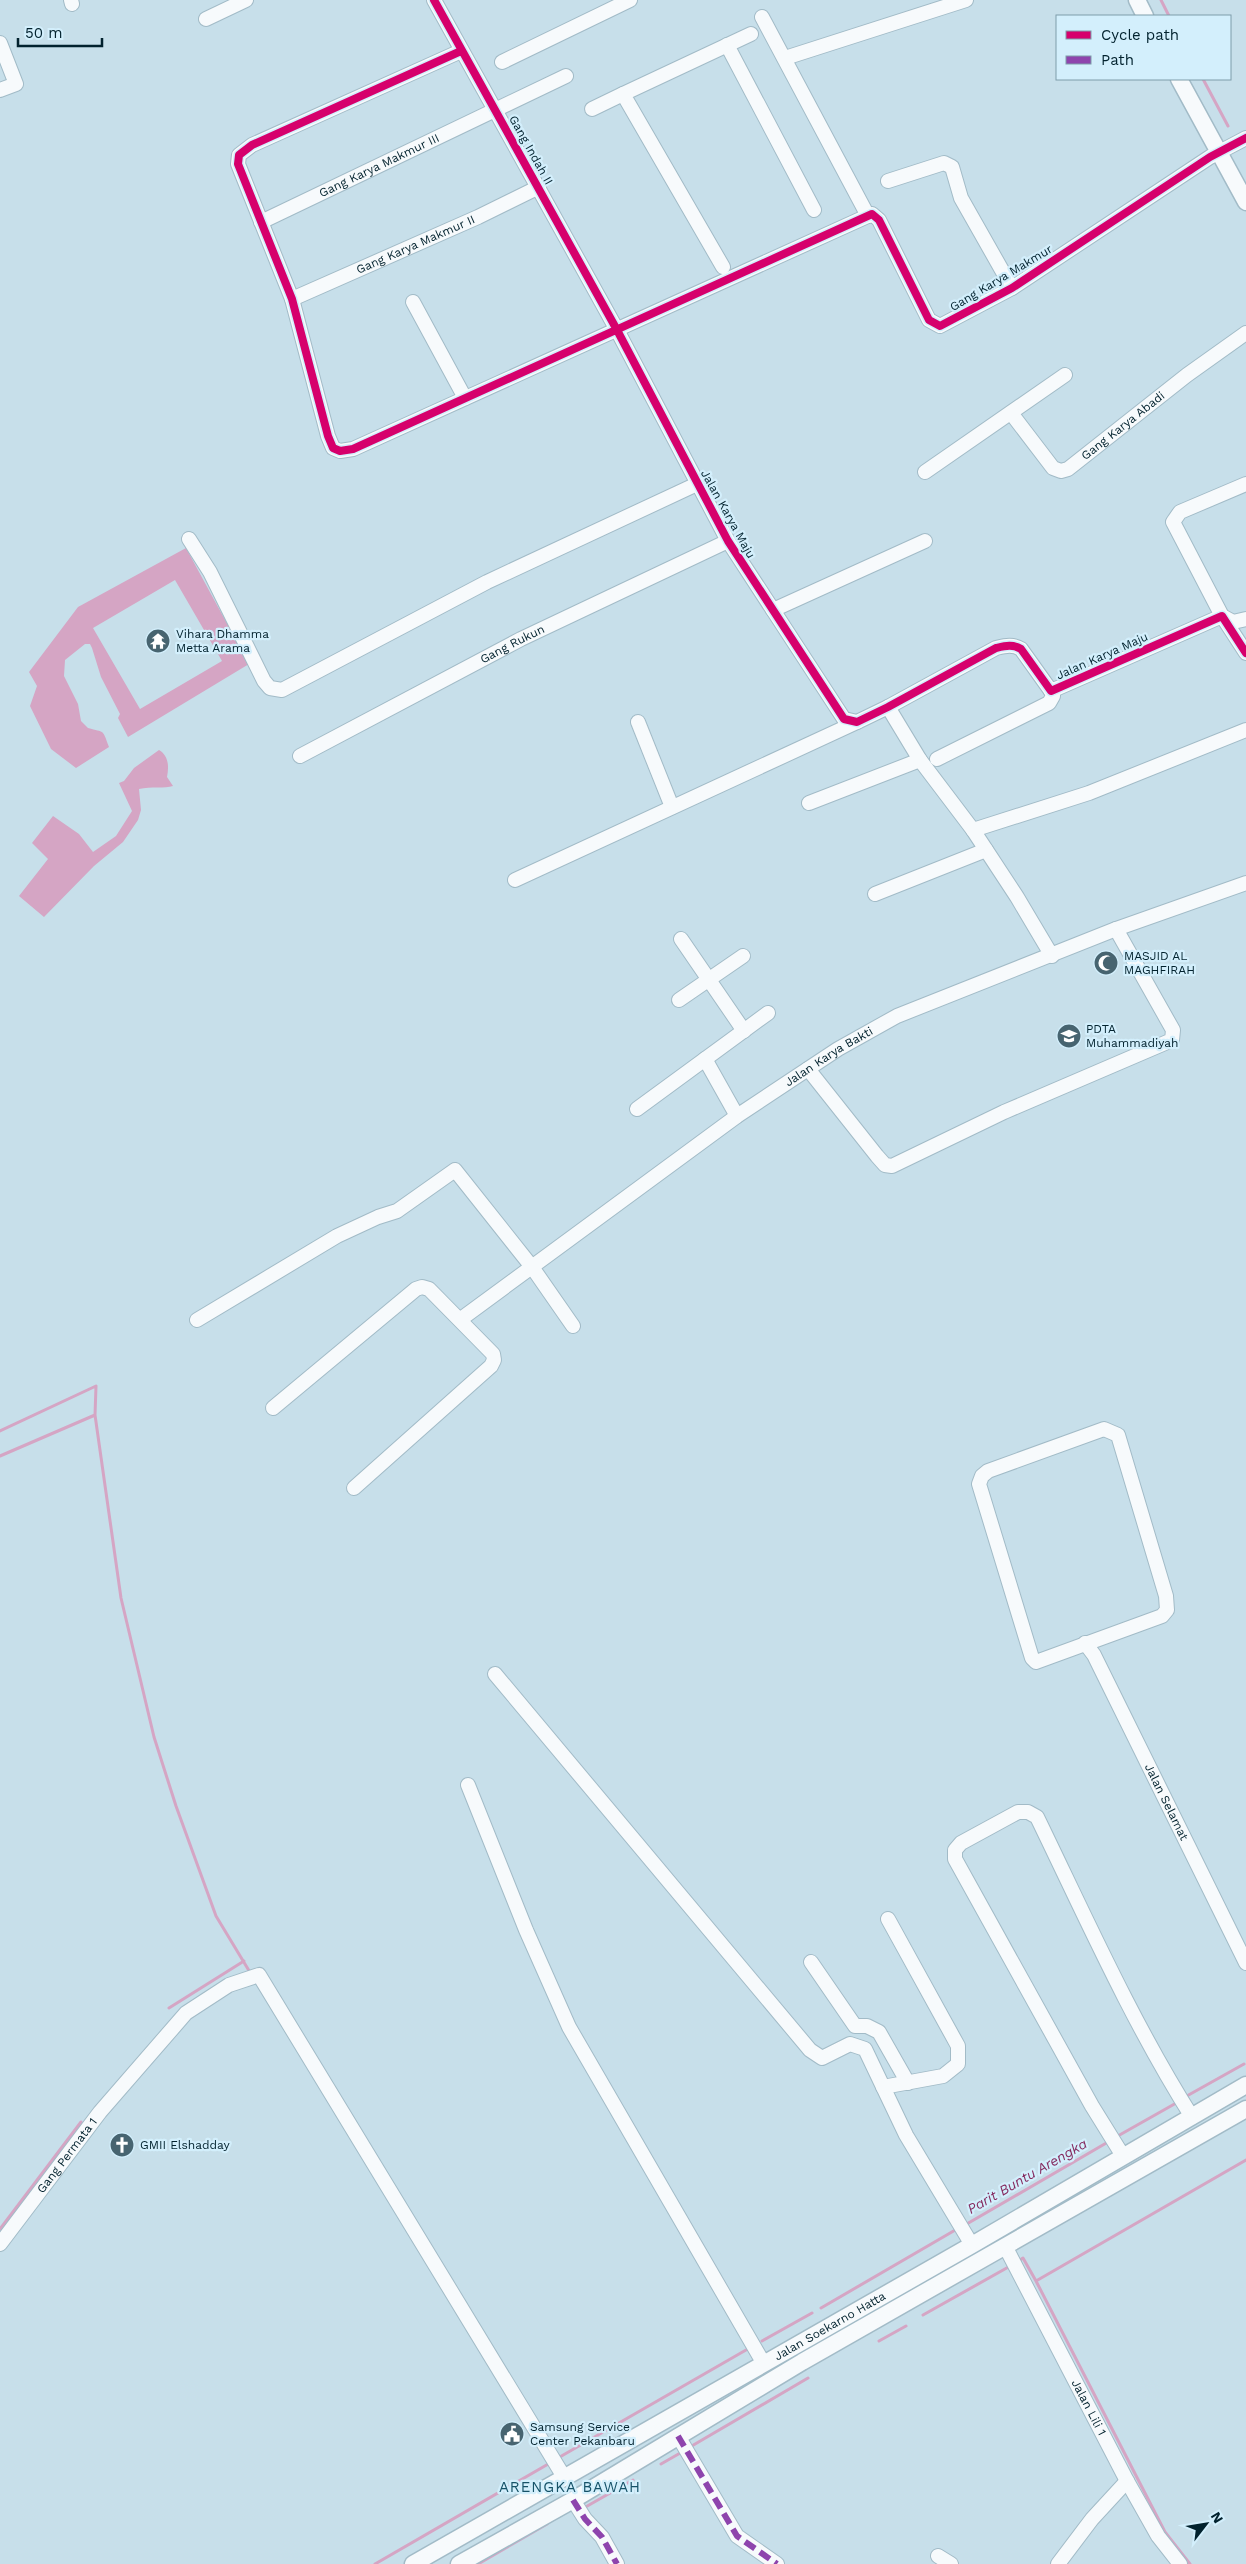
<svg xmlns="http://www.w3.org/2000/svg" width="1246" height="2564" font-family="'Work Sans',sans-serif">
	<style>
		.water { fill: #d5a5c4; fill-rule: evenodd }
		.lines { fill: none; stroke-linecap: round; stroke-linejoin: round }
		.stream { stroke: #d5a5c4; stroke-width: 3 }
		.minor-casing { stroke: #a2bbc7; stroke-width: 16 }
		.major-casing { stroke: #a2bbc7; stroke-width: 19 }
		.minor { stroke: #f7fafc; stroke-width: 14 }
		.major { stroke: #f7fafc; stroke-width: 16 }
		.quiet { stroke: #8e44ad; stroke-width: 6; stroke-dasharray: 12 6; stroke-linecap: butt }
		.cycleway-casing { stroke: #d3effc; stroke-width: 11 }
		.cycleway { stroke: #d6006c; stroke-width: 8 }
		.labels { text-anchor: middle; stroke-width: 4.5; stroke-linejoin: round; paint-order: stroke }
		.street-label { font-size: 12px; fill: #02222e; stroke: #d3effc }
		.poi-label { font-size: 12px; fill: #02222e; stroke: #d3effc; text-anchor: start }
		.water-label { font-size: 14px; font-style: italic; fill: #852a5f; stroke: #d3effc }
		.quarter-label { font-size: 15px; letter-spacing: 1px; fill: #165268; stroke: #d3effc }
	</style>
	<rect width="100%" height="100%" fill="#c7dfea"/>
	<!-- water -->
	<path class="water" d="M186,548L249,664L128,737L118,718L120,714L101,677L92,648L90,644H85L65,660L64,676L78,704L81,721L88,728C105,733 102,728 109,747L76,768L51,749L30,706L37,686L29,672L78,607ZM175,580L222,661L140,709L93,628Z
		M159,750C169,756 169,767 167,777L173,786C165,789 151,786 139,789L141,810L138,820L123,842L94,866L44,917L19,896L48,859L32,843L53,816L79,834L93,852L116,836L132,811L119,783L124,781L134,768Z"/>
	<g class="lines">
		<!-- stream -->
		<path class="stream" d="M1161,0L1169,16
			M1203,79L1228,126
			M0,1431L96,1386L95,1415L121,1598L154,1737L176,1806L216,1916L251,1974
			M0,1456L95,1415
			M169,2008L244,1961
			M1185,2097L1244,2064
			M1116,2137L1178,2102
			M965,2225L1108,2142
			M0,2229L81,2122
			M1017,2262L1023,2258L1036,2281L1246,2160
			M1036,2281L1165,2532L1190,2564
			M821,2308L957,2229
			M923,2315L1012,2265
			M762,2341L812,2313
			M879,2341L906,2326
			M690,2447L808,2378
			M558,2458L746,2350
			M661,2464L682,2452
			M582,2509L633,2480
			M375,2564L550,2463
			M478,2564L547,2524"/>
		<defs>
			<g id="minor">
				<path d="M71,0L72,4"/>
				<path d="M434,0L617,330L728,541L844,719L857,722L888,707L996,648C1005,646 1013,644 1021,649L1051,691L1222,616L1246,653"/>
				<path d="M762,17L868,216"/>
				<path d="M206,19L246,0"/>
				<path d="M0,43L16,84L0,90"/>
				<path d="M727,45L814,210"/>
				<path d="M461,51L252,145L239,155L238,164L292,299L328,436L333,448L340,451L353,449L872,214L879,220L929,320L940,326L1012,288L1210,157L1246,138"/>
				<path d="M785,58L966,0"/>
				<path d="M502,62L630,0"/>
				<path d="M592,109L623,94"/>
				<path d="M888,181L944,163L952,167L961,198L1012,288"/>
				<path id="s1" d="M261,222L566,76"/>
				<path d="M723,267L623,94L751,34"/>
				<path id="s2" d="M292,299L478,217L539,187"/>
				<path d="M413,302L465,398"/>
				<path id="s3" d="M1011,413L1053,468L1061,471L1068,469L1187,375L1246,333"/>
				<path d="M925,472L1065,375"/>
				<path d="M1246,484L1180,512L1173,522L1222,616L1233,622L1246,619"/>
				<path d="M189,539L210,572L264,681L270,688L282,690L487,582L697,484"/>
				<path d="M773,610L925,541"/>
				<path d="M888,707L920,760L973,830L1017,897L1052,956"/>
				<path d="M638,722L672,807"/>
				<path id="s4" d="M300,756L521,639L728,541"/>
				<path d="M937,759L1049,703L1053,696L1051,691"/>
				<path d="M809,803L920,760"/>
				<path d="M973,830L1089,793L1246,730"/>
				<path d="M515,880L857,722"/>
				<path d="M875,894L986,850"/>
				<path d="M681,939L744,1031"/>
				<path d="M679,1000L743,956"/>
				<path d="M705,1059L737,1116"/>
				<path d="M808,1069L877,1156L885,1165L892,1166L1004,1112L1172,1040L1173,1030L1116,929"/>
				<path d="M637,1109L768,1013"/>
				<path id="s5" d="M461,1319L737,1116L838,1049L897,1016L1116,929L1246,883"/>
				<path d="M197,1320L337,1236L378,1217L397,1211L455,1170L532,1267L573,1326"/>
				<path d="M273,1408L416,1289L422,1287L429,1289L493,1354L494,1360L491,1366L354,1488"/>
				<path d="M1104,1429L1118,1435L1166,1596L1167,1610L1162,1616L1036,1662L1032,1658L979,1484L982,1476L988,1471Z"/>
				<path id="s6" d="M1085,1643L1094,1655L1246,1963"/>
				<path d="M495,1674L810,2050L822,2058L850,2044L865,2049L906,2135L972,2245"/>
				<path d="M468,1785L526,1930L569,2027L764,2364"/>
				<path d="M811,1962L855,2026H867L879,2032L908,2083"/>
				<path d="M883,2087L943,2076L958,2064V2046L888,1919"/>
				<path d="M1123,2156L1092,2106L955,1859V1850L961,1843L1018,1812H1028L1037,1817C1086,1918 1132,2022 1192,2117"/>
				<path id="s7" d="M0,2244L100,2112L186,2013L229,1985L259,1975L564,2477"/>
				<path id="s8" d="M1005,2246L1127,2481L1158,2536L1180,2564"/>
				<path d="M678,2436L737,2536L777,2564"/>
				<path d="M573,2500L585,2519L602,2537L617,2564"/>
				<path d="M938,2556L951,2564"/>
				<path d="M1058,2564L1092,2519L1127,2481"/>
			</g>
			<g id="major">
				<path d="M1137,0L1145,16"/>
				<path d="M1179,79L1246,202"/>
				<path id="s9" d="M413,2564L972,2245L1246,2085"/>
				<path d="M459,2564L573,2500L802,2362L1246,2109"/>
			</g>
		</defs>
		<!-- minor casing -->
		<use href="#minor" class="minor-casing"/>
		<!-- major casing -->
		<use href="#major" class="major-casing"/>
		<!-- minor -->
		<use href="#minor" class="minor"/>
		<!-- major -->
		<use href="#major" class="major"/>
		<!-- quiet -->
		<path class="quiet" d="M678,2436L737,2536L777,2564
			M573,2500L585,2519L602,2537L617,2564"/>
		<defs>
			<path id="cycleway" d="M434,0L617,330L728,541L844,719L857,722L888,707L996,648C1005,646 1013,644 1021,649L1051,691L1222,616L1246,653
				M461,51L252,145L239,155L238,164L292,299L328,436L333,448L340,451L353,449L872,214L879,220L929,320L940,326L1012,288L1210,157L1246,138"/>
		</defs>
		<!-- cycleway casing -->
		<use href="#cycleway" class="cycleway-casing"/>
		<!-- cycleway -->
		<use href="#cycleway" class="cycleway"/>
	</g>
	<!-- icons -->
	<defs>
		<symbol id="temple-disc" viewBox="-11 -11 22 22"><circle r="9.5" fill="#476470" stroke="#d3effc"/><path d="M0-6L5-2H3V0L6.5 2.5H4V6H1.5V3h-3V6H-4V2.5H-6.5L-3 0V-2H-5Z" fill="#fff"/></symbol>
		<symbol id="mosque-disc" viewBox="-11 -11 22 22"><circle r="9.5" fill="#476470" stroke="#d3effc"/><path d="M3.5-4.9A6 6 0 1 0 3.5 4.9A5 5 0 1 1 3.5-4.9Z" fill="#fff"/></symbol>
		<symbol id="school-disc" viewBox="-11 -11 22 22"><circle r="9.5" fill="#476470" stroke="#d3effc"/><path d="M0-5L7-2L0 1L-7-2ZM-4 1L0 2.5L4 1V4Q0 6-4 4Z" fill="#fff"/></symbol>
		<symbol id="church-disc" viewBox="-11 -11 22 22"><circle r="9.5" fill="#476470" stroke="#d3effc"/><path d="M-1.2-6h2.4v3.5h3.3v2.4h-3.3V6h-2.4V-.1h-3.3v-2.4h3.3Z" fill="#fff"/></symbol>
		<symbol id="civic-disc" viewBox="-11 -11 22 22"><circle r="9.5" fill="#476470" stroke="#d3effc"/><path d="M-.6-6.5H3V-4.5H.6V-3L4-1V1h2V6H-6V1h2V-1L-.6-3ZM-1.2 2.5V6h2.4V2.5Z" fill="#fff"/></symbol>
	</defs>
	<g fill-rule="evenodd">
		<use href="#temple-disc" x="144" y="627" width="28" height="28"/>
		<use href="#mosque-disc" x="1092" y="949" width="28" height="28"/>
		<use href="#school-disc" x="1055" y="1022" width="28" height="28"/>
		<use href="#church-disc" x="108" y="2131" width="28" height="28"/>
		<use href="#civic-disc" x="498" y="2420" width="28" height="28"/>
	</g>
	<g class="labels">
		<!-- street labels -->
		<g class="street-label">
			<text transform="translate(531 150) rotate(61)" y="4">Gang Indah II</text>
			<text dy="4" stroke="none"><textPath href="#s1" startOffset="131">Gang Karya Makmur III</textPath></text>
			<text dy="4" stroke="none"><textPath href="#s2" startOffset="135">Gang Karya Makmur II</textPath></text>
			<text transform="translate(1001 278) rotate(-31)" y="4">Gang Karya Makmur</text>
			<text dy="4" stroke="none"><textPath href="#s3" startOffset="155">Gang Karya Abadi</textPath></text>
			<text transform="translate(728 514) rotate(61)" y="4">Jalan Karya Maju</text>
			<text dy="4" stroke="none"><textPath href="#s4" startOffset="240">Gang Rukun</textPath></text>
			<text transform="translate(1102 656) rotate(-24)" y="4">Jalan Karya Maju</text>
			<text dy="4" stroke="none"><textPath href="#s5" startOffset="452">Jalan Karya Bakti</textPath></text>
			<text dy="4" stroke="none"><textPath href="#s6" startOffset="179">Jalan Selamat</textPath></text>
			<text dy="4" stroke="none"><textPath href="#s7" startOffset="111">Gang Permata 1</textPath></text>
			<text dy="4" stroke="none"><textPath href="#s9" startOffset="480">Jalan Soekarno Hatta</textPath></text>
			<text dy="4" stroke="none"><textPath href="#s8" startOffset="182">Jalan Lili 1</textPath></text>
		</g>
		<!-- poi labels -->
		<g class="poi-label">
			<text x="176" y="638">Vihara Dhamma<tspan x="176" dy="14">Metta Arama</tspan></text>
			<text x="1124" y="960">MASJID AL<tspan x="1124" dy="14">MAGHFIRAH</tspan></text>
			<text x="1086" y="1033">PDTA<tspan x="1086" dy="14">Muhammadiyah</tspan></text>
			<text x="140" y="2149">GMII Elshadday</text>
			<text x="530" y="2431">Samsung Service<tspan x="530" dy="14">Center Pekanbaru</tspan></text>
		</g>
		<!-- water labels -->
		<g class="water-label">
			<text transform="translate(1027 2176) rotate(-30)" y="5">Parit Buntu Arengka</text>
		</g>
		<!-- quarter labels -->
		<g class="quarter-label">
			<text x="570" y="2492">ARENGKA BAWAH</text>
		</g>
	</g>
	<!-- legend -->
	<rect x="1056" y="15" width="175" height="65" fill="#d3effc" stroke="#7f9daa"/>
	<rect x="1066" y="31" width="25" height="8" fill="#d6006c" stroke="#7f9daa"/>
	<text x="1101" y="40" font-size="15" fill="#02222e">Cycle path</text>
	<rect x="1066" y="56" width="25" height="8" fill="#8e44ad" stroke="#7f9daa"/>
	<text x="1101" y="65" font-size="15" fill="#02222e">Path</text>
	<!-- north arrow -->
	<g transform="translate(1206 2524) rotate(59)" stroke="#d3effc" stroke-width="4" paint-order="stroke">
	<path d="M0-4L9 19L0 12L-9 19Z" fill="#02222e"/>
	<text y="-8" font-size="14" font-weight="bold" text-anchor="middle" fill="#02222e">N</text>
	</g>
	<!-- scale -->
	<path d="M18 38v8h84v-8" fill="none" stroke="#02222e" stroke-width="2.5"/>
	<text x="25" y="38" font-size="15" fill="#02222e" stroke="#d3effc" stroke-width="4" paint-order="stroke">50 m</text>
</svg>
